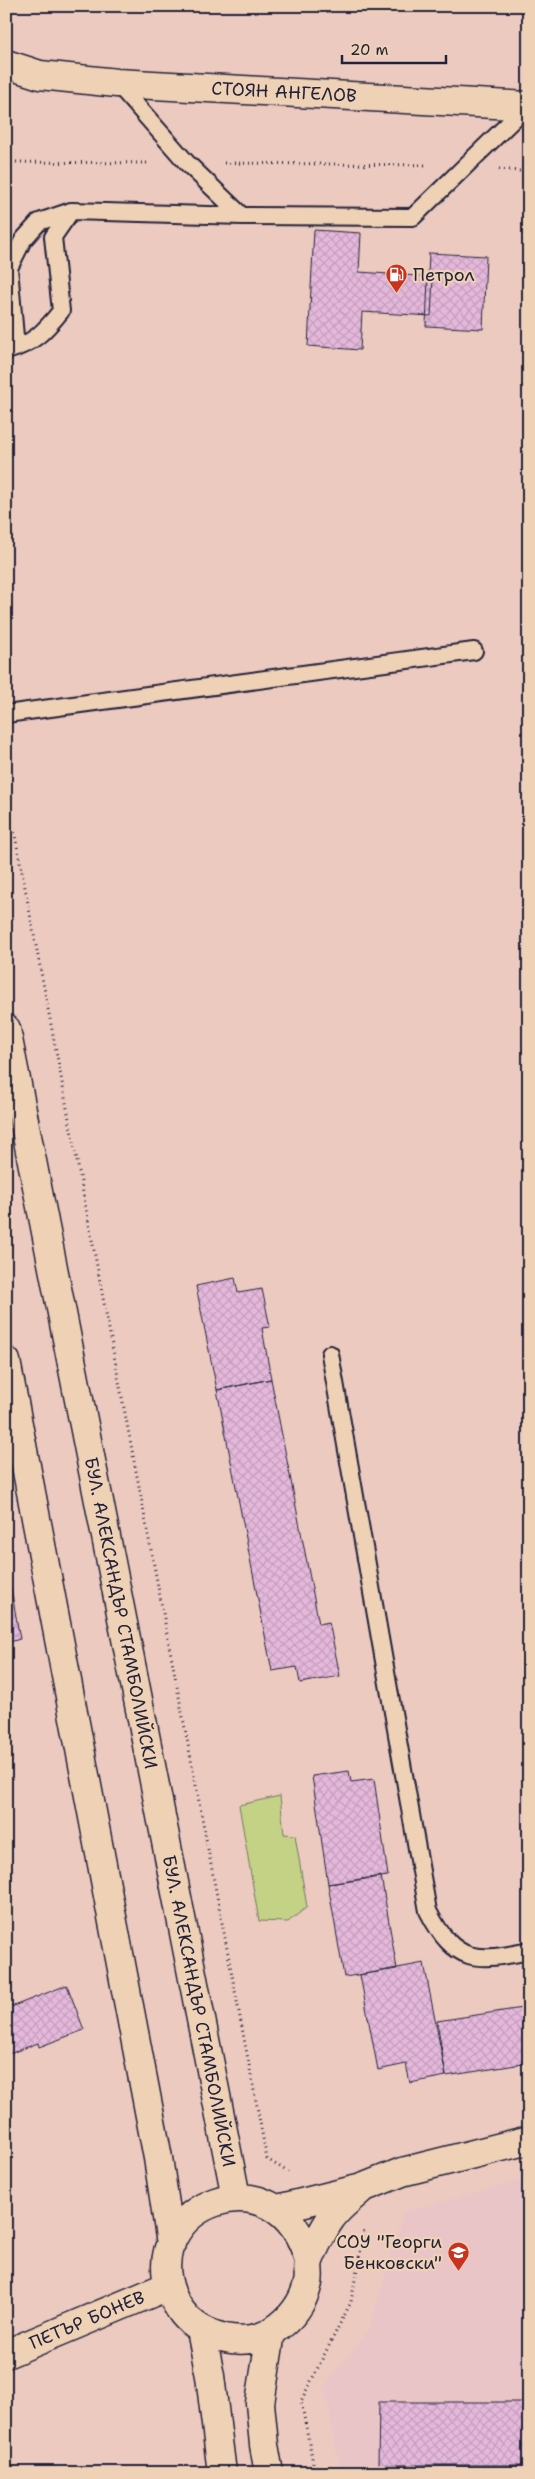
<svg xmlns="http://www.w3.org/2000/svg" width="535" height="2479" font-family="'Shantell Sans',sans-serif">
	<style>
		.built { fill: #eac5c8 }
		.green { fill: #c4d286; stroke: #737a60 }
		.building { fill: url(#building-cross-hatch); stroke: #22223b }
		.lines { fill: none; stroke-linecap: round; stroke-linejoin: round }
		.lane-casing { stroke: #22223b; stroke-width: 20 }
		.street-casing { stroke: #22223b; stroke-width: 31 }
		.secondary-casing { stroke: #22223b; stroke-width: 31 }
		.path { stroke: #22223b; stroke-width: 3; stroke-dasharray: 1 4; stroke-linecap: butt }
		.lane { stroke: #efd1b5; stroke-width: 16 }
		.street { stroke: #efd1b5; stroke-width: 28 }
		.secondary { stroke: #efd1b5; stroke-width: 28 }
		.labels { text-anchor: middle; stroke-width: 4.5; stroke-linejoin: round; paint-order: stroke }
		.street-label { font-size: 18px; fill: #22223b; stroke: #efd1b5 }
		.poi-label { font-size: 18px; fill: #22223b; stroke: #efd1b5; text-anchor: start }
	</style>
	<defs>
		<pattern id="building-cross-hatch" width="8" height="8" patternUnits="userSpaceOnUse" patternTransform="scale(1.25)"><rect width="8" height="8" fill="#e5b8db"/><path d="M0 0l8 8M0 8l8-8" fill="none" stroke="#c49ebd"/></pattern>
	</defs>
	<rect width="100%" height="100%" fill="#eccac0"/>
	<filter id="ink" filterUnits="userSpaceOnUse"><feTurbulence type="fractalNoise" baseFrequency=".02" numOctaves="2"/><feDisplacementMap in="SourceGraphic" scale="10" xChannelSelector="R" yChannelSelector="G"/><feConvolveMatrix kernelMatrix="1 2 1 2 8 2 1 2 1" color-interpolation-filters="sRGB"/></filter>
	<g filter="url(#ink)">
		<!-- built -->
		<path class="built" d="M529,2178V2473H341L324,2387L369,2329L404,2212Z"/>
		<!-- green -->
		<path class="green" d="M280,1796L284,1834L295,1835L307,1907L288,1922L259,1921L239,1805Z"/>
		<!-- building -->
		<path class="building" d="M314,230L361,233L359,272L433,277L431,316L362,312L360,350L308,346Z
			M429,253L486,256L483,329L426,326Z
			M235,1278L238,1293L262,1289L270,1327L262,1328L271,1379L217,1390L196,1286Z
			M271,1379L319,1624L329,1622L340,1676L300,1683L297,1667L272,1671L217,1390Z
			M6,1560L20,1639L6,1643Z
			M349,1771L351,1782L374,1779L388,1876L328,1884L312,1776Z
			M381,1876L397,1969L344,1977L328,1884Z
			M424,1963L446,2076L410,2083L406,2064L378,2070L360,1975Z
			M67,1985L84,2030L39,2047L38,2043L6,2055V2009Z
			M529,2007V2063L446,2076L437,2021Z
			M379,2402H529V2465H378Z"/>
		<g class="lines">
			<defs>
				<path id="lane" d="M117,83L187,163L242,216L413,217L527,106
					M16,348L9,268L23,240L39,222L71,211
					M6,351C33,344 44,332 61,311L53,237L71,211L242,216
					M6,714L474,651
					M330,1354L428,1911C455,1964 476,1962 529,1951"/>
				<path id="street" d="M6,2354L168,2286"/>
				<path id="secondary" d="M6,64L40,75L117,83L529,106
					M6,1029L236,2197
					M6,1361L158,2158L171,2244
					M277,2209L362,2188L402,2172L529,2140
					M309,2261C279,2147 136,2206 172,2295C179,2311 191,2325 207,2332C227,2341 253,2344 273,2331C290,2320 303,2304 308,2283C310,2276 307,2268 309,2261C313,2250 325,2226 332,2217C340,2206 353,2197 362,2188
					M201,2330L210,2376L222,2473
					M269,2473L264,2445L260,2403L271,2332"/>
			</defs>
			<!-- lane casing -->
			<use href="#lane" class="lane-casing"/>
			<!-- street casing -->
			<use href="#street" class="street-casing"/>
			<!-- secondary casing -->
			<use href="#secondary" class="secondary-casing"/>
			<!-- path -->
			<path class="path" d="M6,162L151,163
				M224,163L428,165
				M499,169L529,172
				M6,788L267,2159L288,2172
				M315,2473L301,2401L351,2302L364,2230"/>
			<!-- lane -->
			<use href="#lane" class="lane"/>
			<!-- street -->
			<use href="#street" class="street"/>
			<!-- secondary -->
			<use href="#secondary" class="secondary"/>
		</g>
	</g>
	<!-- icons -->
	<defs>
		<symbol id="fuel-pin" viewBox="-11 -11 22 30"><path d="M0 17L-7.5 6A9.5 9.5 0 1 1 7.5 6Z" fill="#c8321e" stroke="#efd1b5"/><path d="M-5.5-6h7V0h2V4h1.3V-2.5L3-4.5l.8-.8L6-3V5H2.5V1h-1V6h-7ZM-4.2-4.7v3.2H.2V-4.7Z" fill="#fff"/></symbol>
		<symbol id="school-pin" viewBox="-11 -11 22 30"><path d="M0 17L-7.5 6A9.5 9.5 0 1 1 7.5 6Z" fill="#c8321e" stroke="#efd1b5"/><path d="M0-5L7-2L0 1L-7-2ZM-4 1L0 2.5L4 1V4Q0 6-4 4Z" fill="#fff"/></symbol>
	</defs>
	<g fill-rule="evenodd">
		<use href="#fuel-pin" x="384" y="262" width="25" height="34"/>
		<use href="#school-pin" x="446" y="2240" width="25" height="34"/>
	</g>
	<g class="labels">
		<!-- street labels -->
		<g class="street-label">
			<text transform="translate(284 92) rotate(3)" y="6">СТОЯН АНГЕЛОВ</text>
			<text transform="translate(121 1613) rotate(79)" y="6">БУЛ. АЛЕКСАНДЪР СТАМБОЛИЙСКИ</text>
			<text transform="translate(199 2011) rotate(79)" y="6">БУЛ. АЛЕКСАНДЪР СТАМБОЛИЙСКИ</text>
			<text transform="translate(87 2320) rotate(-23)" y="6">ПЕТЪР БОНЕВ</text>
		</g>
		<!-- poi labels -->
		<g class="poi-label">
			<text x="413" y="281">Петрол</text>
			<text x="442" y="2248" text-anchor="end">СОУ "Георги<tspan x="442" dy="21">Бенковски"</tspan></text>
		</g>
	</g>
	<!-- margin -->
	<rect width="535" height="2479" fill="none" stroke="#efd1b5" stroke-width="25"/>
	<rect x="12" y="12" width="510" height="2454" fill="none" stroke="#22223b" stroke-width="2" filter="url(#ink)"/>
	<!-- scale -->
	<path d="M342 55v8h104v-8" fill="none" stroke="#22223b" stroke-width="2.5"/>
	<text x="350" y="55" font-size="15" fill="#22223b" stroke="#efd1b5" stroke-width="4" paint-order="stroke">20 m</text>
</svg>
